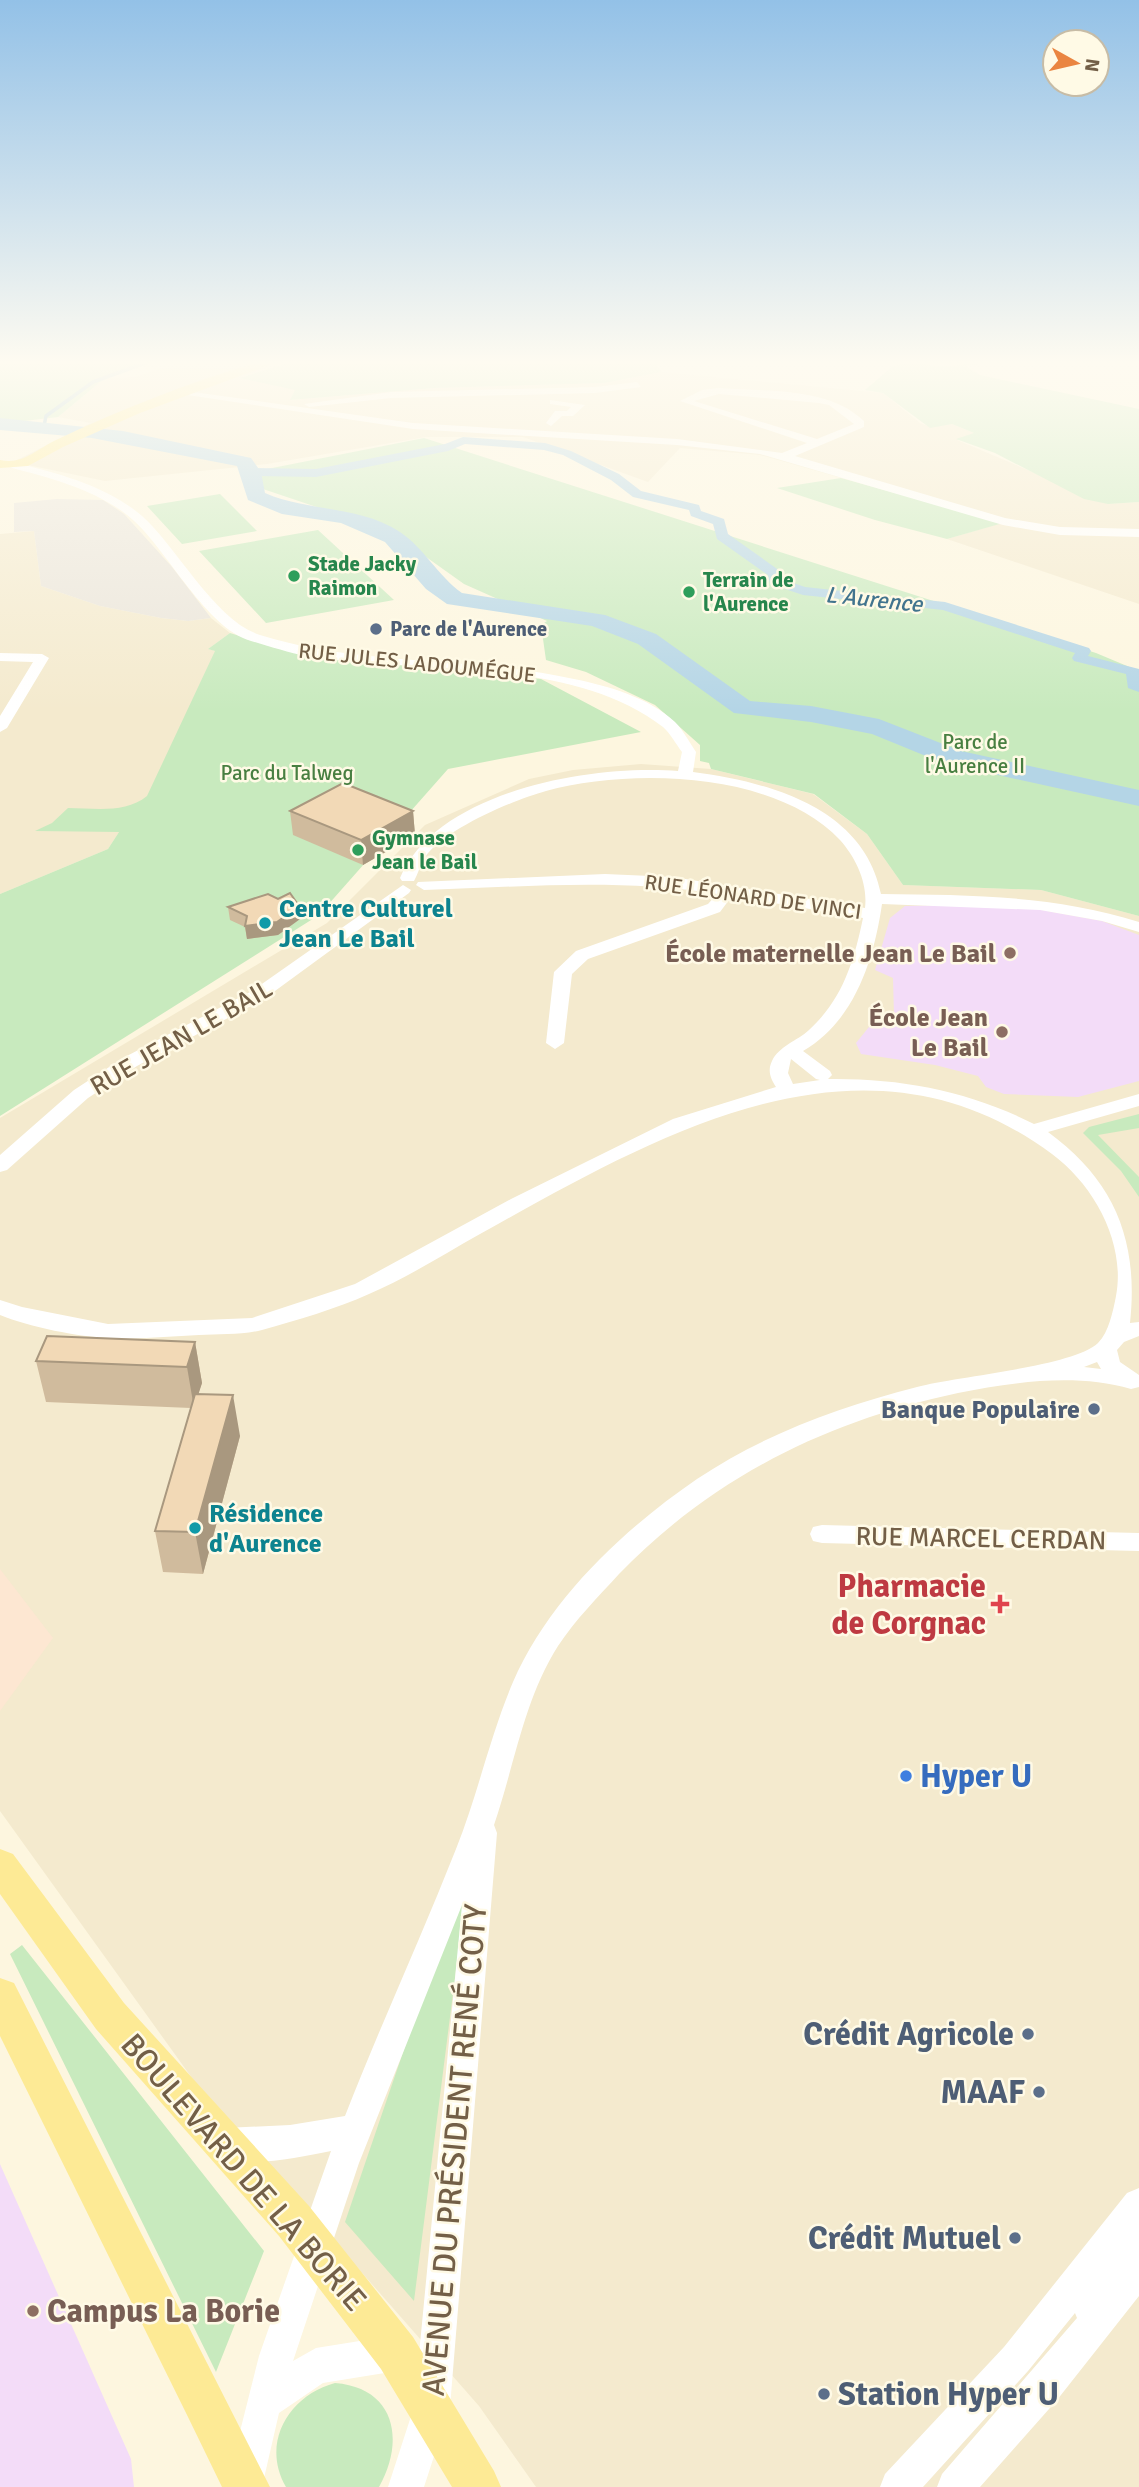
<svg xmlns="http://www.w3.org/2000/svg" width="1139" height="2487" font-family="Signika,sans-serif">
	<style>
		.residential { fill: #f4eace }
		.commercial { fill: #fde7d2 }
		.industrial { fill: #eae5db }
		.education { fill: #f3dcf8 }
		.green { fill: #c8eabe }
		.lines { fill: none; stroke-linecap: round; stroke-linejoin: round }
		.stream { stroke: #9ac3d8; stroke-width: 3.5 }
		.canal { fill: #b4d5e6; fill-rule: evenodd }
		.river { fill: #b4d5e6; fill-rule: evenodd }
		.minor { fill: #fff; fill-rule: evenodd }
		.major { fill: #fdea95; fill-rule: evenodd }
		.wall { fill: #d0bb9d }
		.shaded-wall { fill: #a9987f }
		.building { fill: #f2d9b6; stroke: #a9987f; stroke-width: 2 }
		.leisure-dot { fill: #2e9e5b; stroke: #fffae6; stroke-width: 2.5 }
		.service-dot { fill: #5c6f8a; stroke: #fffae6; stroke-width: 2.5 }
		.culture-dot { fill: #0f9aa8; stroke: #fffae6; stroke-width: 2.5 }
		.education-dot { fill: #8d6e63; stroke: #fffae6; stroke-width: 2.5 }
		.health-dot { fill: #e0444e; stroke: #fffae6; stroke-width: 2.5 }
		.shop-dot { fill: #3f7fe0; stroke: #fffae6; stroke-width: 2.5 }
		.labels { text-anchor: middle; stroke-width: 5; stroke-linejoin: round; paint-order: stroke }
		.far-leisure-label { font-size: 21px; font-weight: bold; fill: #27864d; stroke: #fffae6; text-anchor: start }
		.far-service-label { font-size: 21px; font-weight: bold; fill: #4e5e75; stroke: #fffae6; text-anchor: start }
		.far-street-label { font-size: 21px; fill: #735f47; stroke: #fffae6 }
		.far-park-label { font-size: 21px; fill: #487f41; stroke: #fffae6 }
		.far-water-label { font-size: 23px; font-style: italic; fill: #42748e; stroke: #fffae6 }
		.culture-label { font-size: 26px; font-weight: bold; fill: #0d838f; stroke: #fffae6; text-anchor: start }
		.education-label { font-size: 26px; font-weight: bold; fill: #785e54; stroke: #fffae6; text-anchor: end }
		.street-label { font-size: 26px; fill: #735f47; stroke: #fffae6 }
		.service-label { font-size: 26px; font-weight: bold; fill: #4e5e75; stroke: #fffae6; text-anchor: end }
		.near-health-label { font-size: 32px; font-weight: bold; fill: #be3a42; stroke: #fffae6; text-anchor: end }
		.near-shop-label { font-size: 32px; font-weight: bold; fill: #366cbe; stroke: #fffae6; text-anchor: start }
		.near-service-label { font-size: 32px; font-weight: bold; fill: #4e5e75; stroke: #fffae6; text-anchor: end }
		.near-street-label { font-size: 32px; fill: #735f47; stroke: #fffae6 }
		.near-education-label { font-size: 32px; font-weight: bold; fill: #785e54; stroke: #fffae6; text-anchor: start }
	</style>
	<rect width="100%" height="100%" fill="#fdf6df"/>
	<!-- residential -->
	<path class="residential" d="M177,363H280L242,377L296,390L291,400L434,388L604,383L661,372L883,393L920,423L930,427L952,424L976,434L957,440L1108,504L1139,502V604L947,539L1001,523L760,455L680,448L648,482L523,437H426L267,464L105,481L13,462L91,423L58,417L105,378L135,377Z
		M34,531L41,586L100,606L161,618L188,621L211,618L230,633L208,649L219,652L157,790L134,809L108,849L0,894V534Z
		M641,764L711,769L813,794L867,834L903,885L1041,890L1139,916V2487H536L479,2406L197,2085L0,1811V1118L327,923L425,825L529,779L573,770Z"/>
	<!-- commercial -->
	<path class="commercial" d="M0,1569L53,1638L0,1711Z"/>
	<!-- industrial -->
	<path class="industrial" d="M57,499L103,500L124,514L172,567L211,618L188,621L161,618L100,606L41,586L34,531L14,532V503Z"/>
	<!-- education -->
	<path class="education" d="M1009,904L1102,921L1139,935V1081L1078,1097L1004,1094L986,1087L978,1076L935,1065L861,1054L856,1043L873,1022L894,1016L893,978L875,970L890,918L905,906Z
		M0,2164L131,2459L134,2487H0Z"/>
	<!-- green -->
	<path class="green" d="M0,363H150L105,378L58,417L24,421L0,419Z
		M286,363H656L661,372L604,383L434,388L290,400L295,390L240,378Z
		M906,363L943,366L985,363L965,366L980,375L1139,409V502L1108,504L1084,499L995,453L956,439L974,433L952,424L930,428L883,393L865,390L893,366Z
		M424,438L1096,653L1139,671V916L1041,890L903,885L867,834L814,794L711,769L709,763L700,761V745L655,705L586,672L546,660L541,625L547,621L464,584L391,532L263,489L257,471Z
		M841,478L1003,523L947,539L875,520L777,488Z
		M220,494L257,531L182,544L147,506Z
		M318,530L394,600L266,623L199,551Z
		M230,633L305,656L541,679L641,732L448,769L319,915L0,1116V894L108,849L119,832L35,831L52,823L68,808C94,808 125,814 147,796L215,651L208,649Z
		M1139,1114V1128L1098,1135L1139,1177V1197L1121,1171L1083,1133L1089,1127Z
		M464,1874L468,1875L414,2301L345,2222Z
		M22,1945L264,2251L216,2372L10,1954Z
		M335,2383C396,2388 405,2441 379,2487H286C260,2442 290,2395 335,2383Z"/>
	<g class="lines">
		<!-- stream -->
		<path class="stream" d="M44,426L46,416L93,382L145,363"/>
		<!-- canal -->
		<path class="canal" d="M463,437L545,443L571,451L619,474L641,491L699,505L701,511L724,519L728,534L780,571L782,579L805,587L945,602L1089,648L1091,651L1088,656L1139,669V692L1128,688L1126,674L1074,661L1072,658L1075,653L943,610L803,595L770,584L768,575L717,539L713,524L691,516L689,510L633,497L611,480L563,455L544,450L465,444L448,451L316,477L251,476L245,472L251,468L316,469L445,444Z"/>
		<!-- river -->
		<path class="river" d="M0,418L123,431L251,458L261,472L265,493C308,512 359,505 400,532C424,548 438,576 462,593L605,615L656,634L750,701L811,706L879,719L961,751L1139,790V806L943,763L872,734L811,722L734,713L638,644L592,626L447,604L426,589L385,542L341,523L282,514L248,500L237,466L92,438L0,430Z"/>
		<!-- minor -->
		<path class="minor" d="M637,382L641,387L595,393L391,398L309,407L304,404L391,392L595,387Z
			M719,388C766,392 828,386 864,421V427L795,456L1005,518L1060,527L1139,529V537L1060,535L1003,525L760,454L677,445L413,429L174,393L179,390L413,423L677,439L782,453L807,443L680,401L702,390ZM719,394L819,403L829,405L854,424L817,439L694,401Z
			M550,400L585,405L573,416H562L551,426L546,423L555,411H567L571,407L550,404Z
			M16,463C58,473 109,487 142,516C177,547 215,621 260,635C357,666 471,656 574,679C608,686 648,697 675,722C683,730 690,743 696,752L693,772C770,782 864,808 881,894C969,895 1054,895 1139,922V932L1102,921L1040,910L882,904C874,959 855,1021 803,1051L830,1071L832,1075L828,1079C901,1078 969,1091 1034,1124L1139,1094V1106L1048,1132C1114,1180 1139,1240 1130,1323L1139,1322V1336L1124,1342L1117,1350L1120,1362L1139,1375V1387L1131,1389C1076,1373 1013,1382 958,1393C827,1421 713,1477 619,1574C598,1597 575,1620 558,1646C524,1699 514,1767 494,1825L497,1833L450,2407L424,2487H388L414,2407L462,1905L359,2163L293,2361L316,2348L397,2335L409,2341L415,2353L409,2365L397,2371L323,2383L279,2413L262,2487H226L259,2356L331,2151C296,2158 247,2169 213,2155L209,2144L213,2133L225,2128L290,2125L345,2116C380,2026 421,1938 456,1849C478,1794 490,1736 513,1682C549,1599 624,1529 697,1479C764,1434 840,1407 917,1387C958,1376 1072,1367 1098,1343C1109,1332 1113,1311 1116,1296C1126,1243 1094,1185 1052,1154C862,1013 655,1137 480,1234C444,1254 407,1278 369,1294C336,1309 297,1320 262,1330C242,1335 219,1334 199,1335C170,1336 140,1340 111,1338C78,1337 30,1327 0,1315V1300L22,1307L108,1324L252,1318L355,1284L511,1199L673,1119L776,1087C771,1079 767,1071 772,1061C779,1046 797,1041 809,1030C843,999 854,961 863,918L732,896L720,912L588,959L572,974L564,1043L555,1049L546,1043L554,972L576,951L708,904L717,894C620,878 522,887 424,890L416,885L418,882L605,874L673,877L865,908C868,883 856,858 840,840C775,771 631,768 546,791C513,800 445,829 425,857C420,865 418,874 414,881H402L400,878C437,790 593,764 678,771L682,752C676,744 670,733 663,727C572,656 416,674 307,656C288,653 269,646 251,641C206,628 168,551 133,520C102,492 52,478 12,468L10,466ZM791,1059L816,1079L820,1080L793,1084L788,1073ZM1097,1362L1101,1369L1084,1367Z
			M0,653L42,654L49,658L7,728L0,732V716L33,662L0,661Z
			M403,885L411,890L409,893L264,999L137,1066L88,1098L7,1170L0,1172V1155L74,1090L123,1058L252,991Z
			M822,1525L1139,1533V1551L822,1543L813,1541L810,1534L813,1527Z
			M1139,2188V2296L1057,2400L980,2487H937L942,2474L1077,2318L1075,2313L1028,2371L923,2487H880L885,2474L1004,2347L1127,2193Z"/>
		<!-- major -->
		<path class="major" d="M256,363H275L140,413L63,447L28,466L0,468V460C22,465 36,450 54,441C119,410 187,383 256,363Z
			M0,1849L13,1854L124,2003L309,2206L413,2337L494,2471L501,2487H452L381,2369L279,2236L96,2029L0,1894Z
			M0,1978L14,1983L270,2487H222L188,2417L0,2036Z"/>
	</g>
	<!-- wall -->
	<path class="wall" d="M290,811H413L415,835L363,865L293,835Z
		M228,907L300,919L278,935L247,939L245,927L230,920Z
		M195,1342L202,1383L198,1394L240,1436L203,1574L163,1572L155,1531L191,1408L46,1402L36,1361Z"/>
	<!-- shaded-wall -->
	<path class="shaded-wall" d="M413,811L415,835L363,865L361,840Z
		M299,906L300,919L278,935L247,939L245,926Z
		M195,1342L202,1383L194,1408L187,1367Z
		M233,1395L240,1436L203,1574L195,1532Z"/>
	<!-- building -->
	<path class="building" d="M343,783L413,811L361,840L290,811Z
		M290,893L299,906L277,922L245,926L247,916L228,907L268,894L278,899Z
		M47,1336L195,1342L187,1367L36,1361Z
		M195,1394L233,1395L195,1532L155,1531Z"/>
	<!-- sky -->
	<linearGradient id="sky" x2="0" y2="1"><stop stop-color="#93c1e7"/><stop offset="0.51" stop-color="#fefbf1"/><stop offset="1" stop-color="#fefbf1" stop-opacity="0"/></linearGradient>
	<rect width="1139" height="711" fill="url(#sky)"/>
	<!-- markers -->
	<g class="leisure-dot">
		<circle cx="294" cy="576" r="7"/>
		<circle cx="689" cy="592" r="7"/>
		<circle cx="358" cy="850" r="7"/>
	</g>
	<g class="service-dot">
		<circle cx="376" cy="629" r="7"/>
		<circle cx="1094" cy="1409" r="7"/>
		<circle cx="1028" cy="2034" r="7"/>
		<circle cx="1039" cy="2092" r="7"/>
		<circle cx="1015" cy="2238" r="7"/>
		<circle cx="824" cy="2394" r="7"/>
	</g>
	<g class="culture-dot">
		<circle cx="265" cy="923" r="7"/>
		<circle cx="195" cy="1528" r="7"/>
	</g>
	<g class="education-dot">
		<circle cx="1010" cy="953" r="7"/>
		<circle cx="1002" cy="1032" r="7"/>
		<circle cx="33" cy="2311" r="7"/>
	</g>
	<path class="health-dot" d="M996.5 1593.5h7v7h7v7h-7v7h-7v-7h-7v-7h7z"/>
	<circle class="shop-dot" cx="906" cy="1776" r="7"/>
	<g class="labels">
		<!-- far-leisure labels -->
		<g class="far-leisure-label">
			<text x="308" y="571">Stade Jacky<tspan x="308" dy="24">Raimon</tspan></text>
			<text x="703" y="587">Terrain de<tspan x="703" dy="24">l'Aurence</tspan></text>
			<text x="372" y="845">Gymnase<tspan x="372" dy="24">Jean le Bail</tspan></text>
		</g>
		<!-- far-service labels -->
		<g class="far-service-label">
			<text x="390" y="636">Parc de l'Aurence</text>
		</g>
		<!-- far-street labels -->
		<g class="far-street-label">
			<text transform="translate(417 663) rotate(6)" y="7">RUE JULES LADOUMÉGUE</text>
			<text transform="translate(753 897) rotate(8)" y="7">RUE LÉONARD DE VINCI</text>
		</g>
		<!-- far-park labels -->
		<g class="far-park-label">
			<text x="975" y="749">Parc de<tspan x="975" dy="24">l'Aurence II</tspan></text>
			<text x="287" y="780">Parc du Talweg</text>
		</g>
		<!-- far-water labels -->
		<g class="far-water-label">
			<text transform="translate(874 599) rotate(6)" y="8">L'Aurence</text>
		</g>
		<!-- culture labels -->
		<g class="culture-label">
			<text x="279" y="917">Centre Culturel<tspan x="279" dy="30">Jean Le Bail</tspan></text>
			<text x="209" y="1522">Résidence<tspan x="209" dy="30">d'Aurence</tspan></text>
		</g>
		<!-- education labels -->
		<g class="education-label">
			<text x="996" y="962">École maternelle Jean Le Bail</text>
			<text x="988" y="1026">École Jean<tspan x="988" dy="30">Le Bail</tspan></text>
		</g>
		<!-- street labels -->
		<g class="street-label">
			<text transform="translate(181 1037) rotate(-30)" y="9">RUE JEAN LE BAIL</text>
			<text transform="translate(981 1538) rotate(1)" y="9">RUE MARCEL CERDAN</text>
		</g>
		<!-- service labels -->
		<g class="service-label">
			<text x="1080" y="1418">Banque Populaire</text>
		</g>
		<!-- near-health labels -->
		<g class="near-health-label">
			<text x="986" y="1597">Pharmacie<tspan x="986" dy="37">de Corgnac</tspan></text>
		</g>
		<!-- near-shop labels -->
		<g class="near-shop-label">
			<text x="920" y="1787">Hyper U</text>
		</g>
		<!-- near-service labels -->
		<g class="near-service-label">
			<text x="1014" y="2045">Crédit Agricole</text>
			<text x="1025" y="2103">MAAF</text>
			<text x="1001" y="2249">Crédit Mutuel</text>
			<text x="838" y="2405" text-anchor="start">Station Hyper U</text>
		</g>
		<!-- near-street labels -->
		<g class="near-street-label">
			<text transform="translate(454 2150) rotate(-85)" y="11">AVENUE DU PRÉSIDENT RENÉ COTY</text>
			<text transform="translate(244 2172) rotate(49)" y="11">BOULEVARD DE LA BORIE</text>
		</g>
		<!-- near-education labels -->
		<g class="near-education-label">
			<text x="47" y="2322">Campus La Borie</text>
		</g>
	</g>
	<!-- north arrow -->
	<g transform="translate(1076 63) rotate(98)"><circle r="33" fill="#fffae6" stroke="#c7bca6" stroke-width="2"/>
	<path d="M0-5L12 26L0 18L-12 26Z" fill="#ea8541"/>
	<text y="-10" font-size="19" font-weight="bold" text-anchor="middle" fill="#735f47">N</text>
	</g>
</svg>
